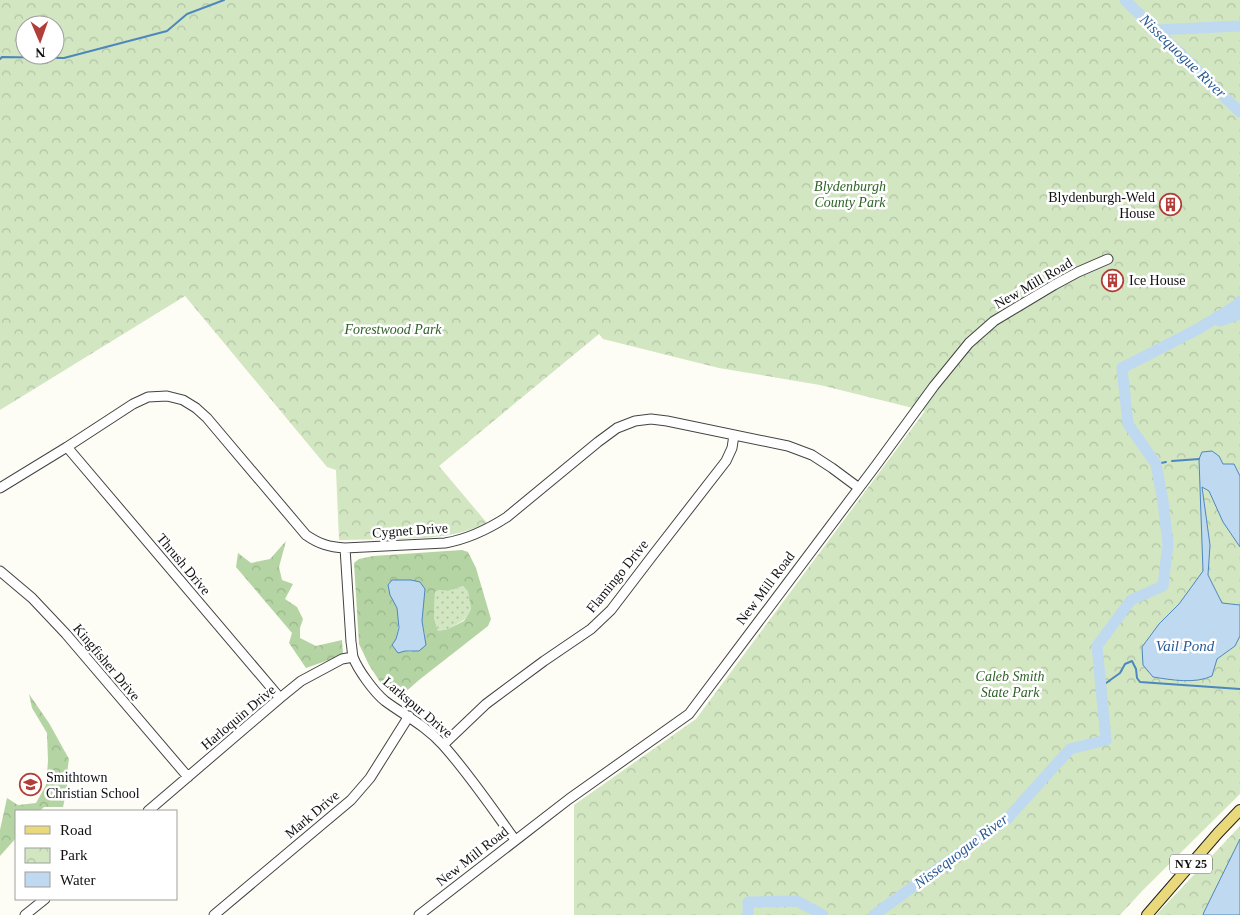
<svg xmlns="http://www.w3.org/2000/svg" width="1240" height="915" font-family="'Times New Roman',serif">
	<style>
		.grass { fill: url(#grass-dots) }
		.forest { fill: url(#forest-crowns); fill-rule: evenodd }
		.park { fill: url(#park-crowns); fill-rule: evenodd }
		.water { fill: #bfd9f0; stroke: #4e87be }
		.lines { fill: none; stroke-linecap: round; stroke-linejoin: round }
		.stream { stroke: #4e87be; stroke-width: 2 }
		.river { stroke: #bfd9f0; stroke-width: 11 }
		.minor-casing { stroke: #434343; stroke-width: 11 }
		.major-casing { stroke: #212121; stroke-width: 12 }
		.minor { stroke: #fff; stroke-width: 9 }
		.major { stroke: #e9d97a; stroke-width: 10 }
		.labels { text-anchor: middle; stroke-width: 5; stroke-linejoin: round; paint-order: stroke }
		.shield { fill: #fff; stroke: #585858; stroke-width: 1 }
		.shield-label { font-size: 12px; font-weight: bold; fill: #101010 }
		.park-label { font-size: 14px; font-style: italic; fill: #2e6227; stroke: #fff }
		.poi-label { font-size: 14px; fill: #101010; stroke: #fff; text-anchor: start }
		.street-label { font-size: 14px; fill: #101010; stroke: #fff }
		.water-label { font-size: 15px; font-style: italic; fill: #275a95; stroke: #fff }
	</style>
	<defs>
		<pattern id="grass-dots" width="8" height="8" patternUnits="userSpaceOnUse" patternTransform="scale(1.25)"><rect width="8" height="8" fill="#d1e6c1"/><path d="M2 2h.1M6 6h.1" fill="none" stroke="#b2c4a5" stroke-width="1.8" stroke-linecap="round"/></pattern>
		<pattern id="forest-crowns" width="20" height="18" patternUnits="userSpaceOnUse" patternTransform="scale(1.25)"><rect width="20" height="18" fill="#b4d4a3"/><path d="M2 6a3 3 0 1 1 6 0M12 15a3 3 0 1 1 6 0" fill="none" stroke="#9ab58b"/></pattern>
		<pattern id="park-crowns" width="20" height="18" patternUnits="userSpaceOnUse" patternTransform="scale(1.25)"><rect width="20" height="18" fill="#d1e6c1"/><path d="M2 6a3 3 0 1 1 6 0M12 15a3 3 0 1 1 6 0" fill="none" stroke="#b2c4a5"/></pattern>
	</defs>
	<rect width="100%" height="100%" fill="#fefdf5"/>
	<!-- grass -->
	<path class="grass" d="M463,586L468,592L471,609L464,620L448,629L438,631L434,618L435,592L439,590L448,591Z"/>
	<!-- forest -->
	<path class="forest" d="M286,541L279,567L282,580L293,584L285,599L297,607L303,619L300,628V638L316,646L342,640L343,655L306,668L289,643L292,633L236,567L238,553L251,563L270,559Z
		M462,550L468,552L476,568L491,619L488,626L419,680L402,695L384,688L369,665L359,644L354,563L359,559L373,556ZM398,580H411L422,621L425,636L411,652L405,651L396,639C399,628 400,616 396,605C393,598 389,593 388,585L392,581ZM463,586L468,592L471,609L464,621L448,629L438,631L434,618L435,592L439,590L448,591Z
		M29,694L49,723L69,759L67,773V789L63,807H44L40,811H16V838L0,856V830L7,798L18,805L36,803L46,785L48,761L47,733L32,708Z"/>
	<!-- park -->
	<path class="park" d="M0,0H1240V794L1143,890L1120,915H574V805L696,719L925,411L820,385L719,368L603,339L599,334L439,466L487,523C457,537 430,538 398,539C379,539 359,540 339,540L336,470L327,467L185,296L0,410ZM25,25H55V55H25Z
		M1240,826V915H1156Z"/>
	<!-- water -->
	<path class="water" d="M1212,451L1219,456L1223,464H1234L1240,476V547L1223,522L1209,491L1202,487L1210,545L1208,575L1222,603L1240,605V636L1235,646L1217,659L1212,676C1195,684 1172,680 1153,677L1143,665L1142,647L1159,624L1179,604L1203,571L1199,459L1202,452Z
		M392,580H411L420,582L425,589L422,621L426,645L419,651H405L398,653L392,645L396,639L399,628L397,608L390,595L388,585Z
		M1240,839V915H1203L1204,912Z"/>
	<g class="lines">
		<!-- stream -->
		<path class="stream" d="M0,59L2,57L64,58L167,31L187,14L224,0
			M1172,461L1199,459
			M1156,464L1166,462
			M1102,686L1120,673L1125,664L1132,661L1136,669L1137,678L1140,682L1240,689"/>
		<!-- river -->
		<path class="river" d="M1125,0L1240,112
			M1156,30L1240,26
			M1220,321L1240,314
			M748,915V902L797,901L823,915
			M874,915L1008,818L1070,749L1106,740L1097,646L1131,600L1163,586L1168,544L1163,501L1156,464L1128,424L1122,368L1198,329L1237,305L1240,301"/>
		<defs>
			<path id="minor" d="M67,447L280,698
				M0,488L67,447L133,404L148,397L167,396L183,400L196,408L207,418L306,535C319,544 329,547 345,548L445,543C468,539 487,530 507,517L598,442L617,428L635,421L651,419L667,421L788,446L812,455L832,468L859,488
				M345,548L351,642C352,647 352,652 353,657C358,670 374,692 385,701C404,715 426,726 443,745C469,774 492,808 515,840
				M0,571L32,598L66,634L188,777
				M443,745L486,704L544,661L591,629L611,610L653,555L726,461L732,448L734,435
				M148,811L280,698L301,681L342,659L353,657
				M25,915L45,899
				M214,915L351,800L370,778L409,716
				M419,915L569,799L689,714L877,464L934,386L969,343L994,321L1054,285L1078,272L1108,259"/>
			<path id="major" d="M1147,915L1218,833L1240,810"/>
		</defs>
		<!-- minor casing -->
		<use href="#minor" class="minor-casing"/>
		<!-- major casing -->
		<use href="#major" class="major-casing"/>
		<!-- minor -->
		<use href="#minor" class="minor"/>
		<!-- major -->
		<use href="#major" class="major"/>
	</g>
	<!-- icons -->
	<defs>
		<symbol id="building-ring" viewBox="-11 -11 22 22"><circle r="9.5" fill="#fff" stroke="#b13e38" stroke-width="1.5"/><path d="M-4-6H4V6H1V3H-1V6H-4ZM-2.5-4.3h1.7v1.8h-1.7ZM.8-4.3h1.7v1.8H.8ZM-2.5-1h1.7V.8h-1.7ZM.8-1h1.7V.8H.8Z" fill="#b13e38"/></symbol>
		<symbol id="school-ring" viewBox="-11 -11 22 22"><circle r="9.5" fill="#fff" stroke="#b13e38" stroke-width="1.5"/><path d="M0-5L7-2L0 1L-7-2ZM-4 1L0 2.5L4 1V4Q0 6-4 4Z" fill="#b13e38"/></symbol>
	</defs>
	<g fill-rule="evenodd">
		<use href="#building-ring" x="1158" y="192" width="25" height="25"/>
		<use href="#building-ring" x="1100" y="268" width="25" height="25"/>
		<use href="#school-ring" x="18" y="772" width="25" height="25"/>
	</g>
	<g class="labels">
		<!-- shield labels -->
		<rect class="shield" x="1170" y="854.5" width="42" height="19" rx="4"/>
		<g class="shield-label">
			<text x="1191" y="868">NY 25</text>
		</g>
		<!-- park labels -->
		<g class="park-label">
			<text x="850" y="191">Blydenburgh<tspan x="850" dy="16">County Park</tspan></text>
			<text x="393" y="334">Forestwood Park</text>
			<text x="1010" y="681">Caleb Smith<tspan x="1010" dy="16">State Park</tspan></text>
		</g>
		<!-- poi labels -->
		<g class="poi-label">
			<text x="1155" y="202" text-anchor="end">Blydenburgh-Weld<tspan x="1155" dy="16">House</tspan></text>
			<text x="1129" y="285">Ice House</text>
			<text x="46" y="782">Smithtown<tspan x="46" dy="16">Christian School</tspan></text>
		</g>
		<!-- street labels -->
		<g class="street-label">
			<text transform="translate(1033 283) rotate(-30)" y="5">New Mill Road</text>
			<text transform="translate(410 530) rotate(-4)" y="5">Cygnet Drive</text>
			<text transform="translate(184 564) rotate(50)" y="5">Thrush Drive</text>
			<text transform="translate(617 576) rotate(-51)" y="5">Flamingo Drive</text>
			<text transform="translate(765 588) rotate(-53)" y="5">New Mill Road</text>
			<text transform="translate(107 662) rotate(50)" y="5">Kingfisher Drive</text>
			<text transform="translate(418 707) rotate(40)" y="5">Larkspur Drive</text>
			<text transform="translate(238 717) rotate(-40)" y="5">Harloquin Drive</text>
			<text transform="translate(312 814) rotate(-40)" y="5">Mark Drive</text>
			<text transform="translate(472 856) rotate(-38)" y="5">New Mill Road</text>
		</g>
		<!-- water labels -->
		<g class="water-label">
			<text transform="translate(1183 56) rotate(44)" y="5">Nissequogue River</text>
			<text x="1185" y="651">Vail Pond</text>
			<text transform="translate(961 851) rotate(-37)" y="5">Nissequogue River</text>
		</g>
	</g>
	<!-- legend -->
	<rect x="15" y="810" width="162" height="90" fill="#ffffff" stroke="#9f9f9f"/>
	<rect x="25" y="826" width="25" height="8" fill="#e9d97a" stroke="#9f9f9f"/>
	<text x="60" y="835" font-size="15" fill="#101010">Road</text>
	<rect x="25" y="848" width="25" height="15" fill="url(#park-crowns)" stroke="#9f9f9f"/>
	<text x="60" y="860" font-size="15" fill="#101010">Park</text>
	<rect x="25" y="872" width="25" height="15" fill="#bfd9f0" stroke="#9f9f9f"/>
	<text x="60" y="885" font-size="15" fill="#101010">Water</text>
	<!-- north arrow -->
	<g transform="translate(40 40) rotate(178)"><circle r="24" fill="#ffffff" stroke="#9f9f9f"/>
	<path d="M0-4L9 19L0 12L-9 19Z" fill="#b13e38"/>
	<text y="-8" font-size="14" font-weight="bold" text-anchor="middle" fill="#101010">N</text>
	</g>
</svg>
